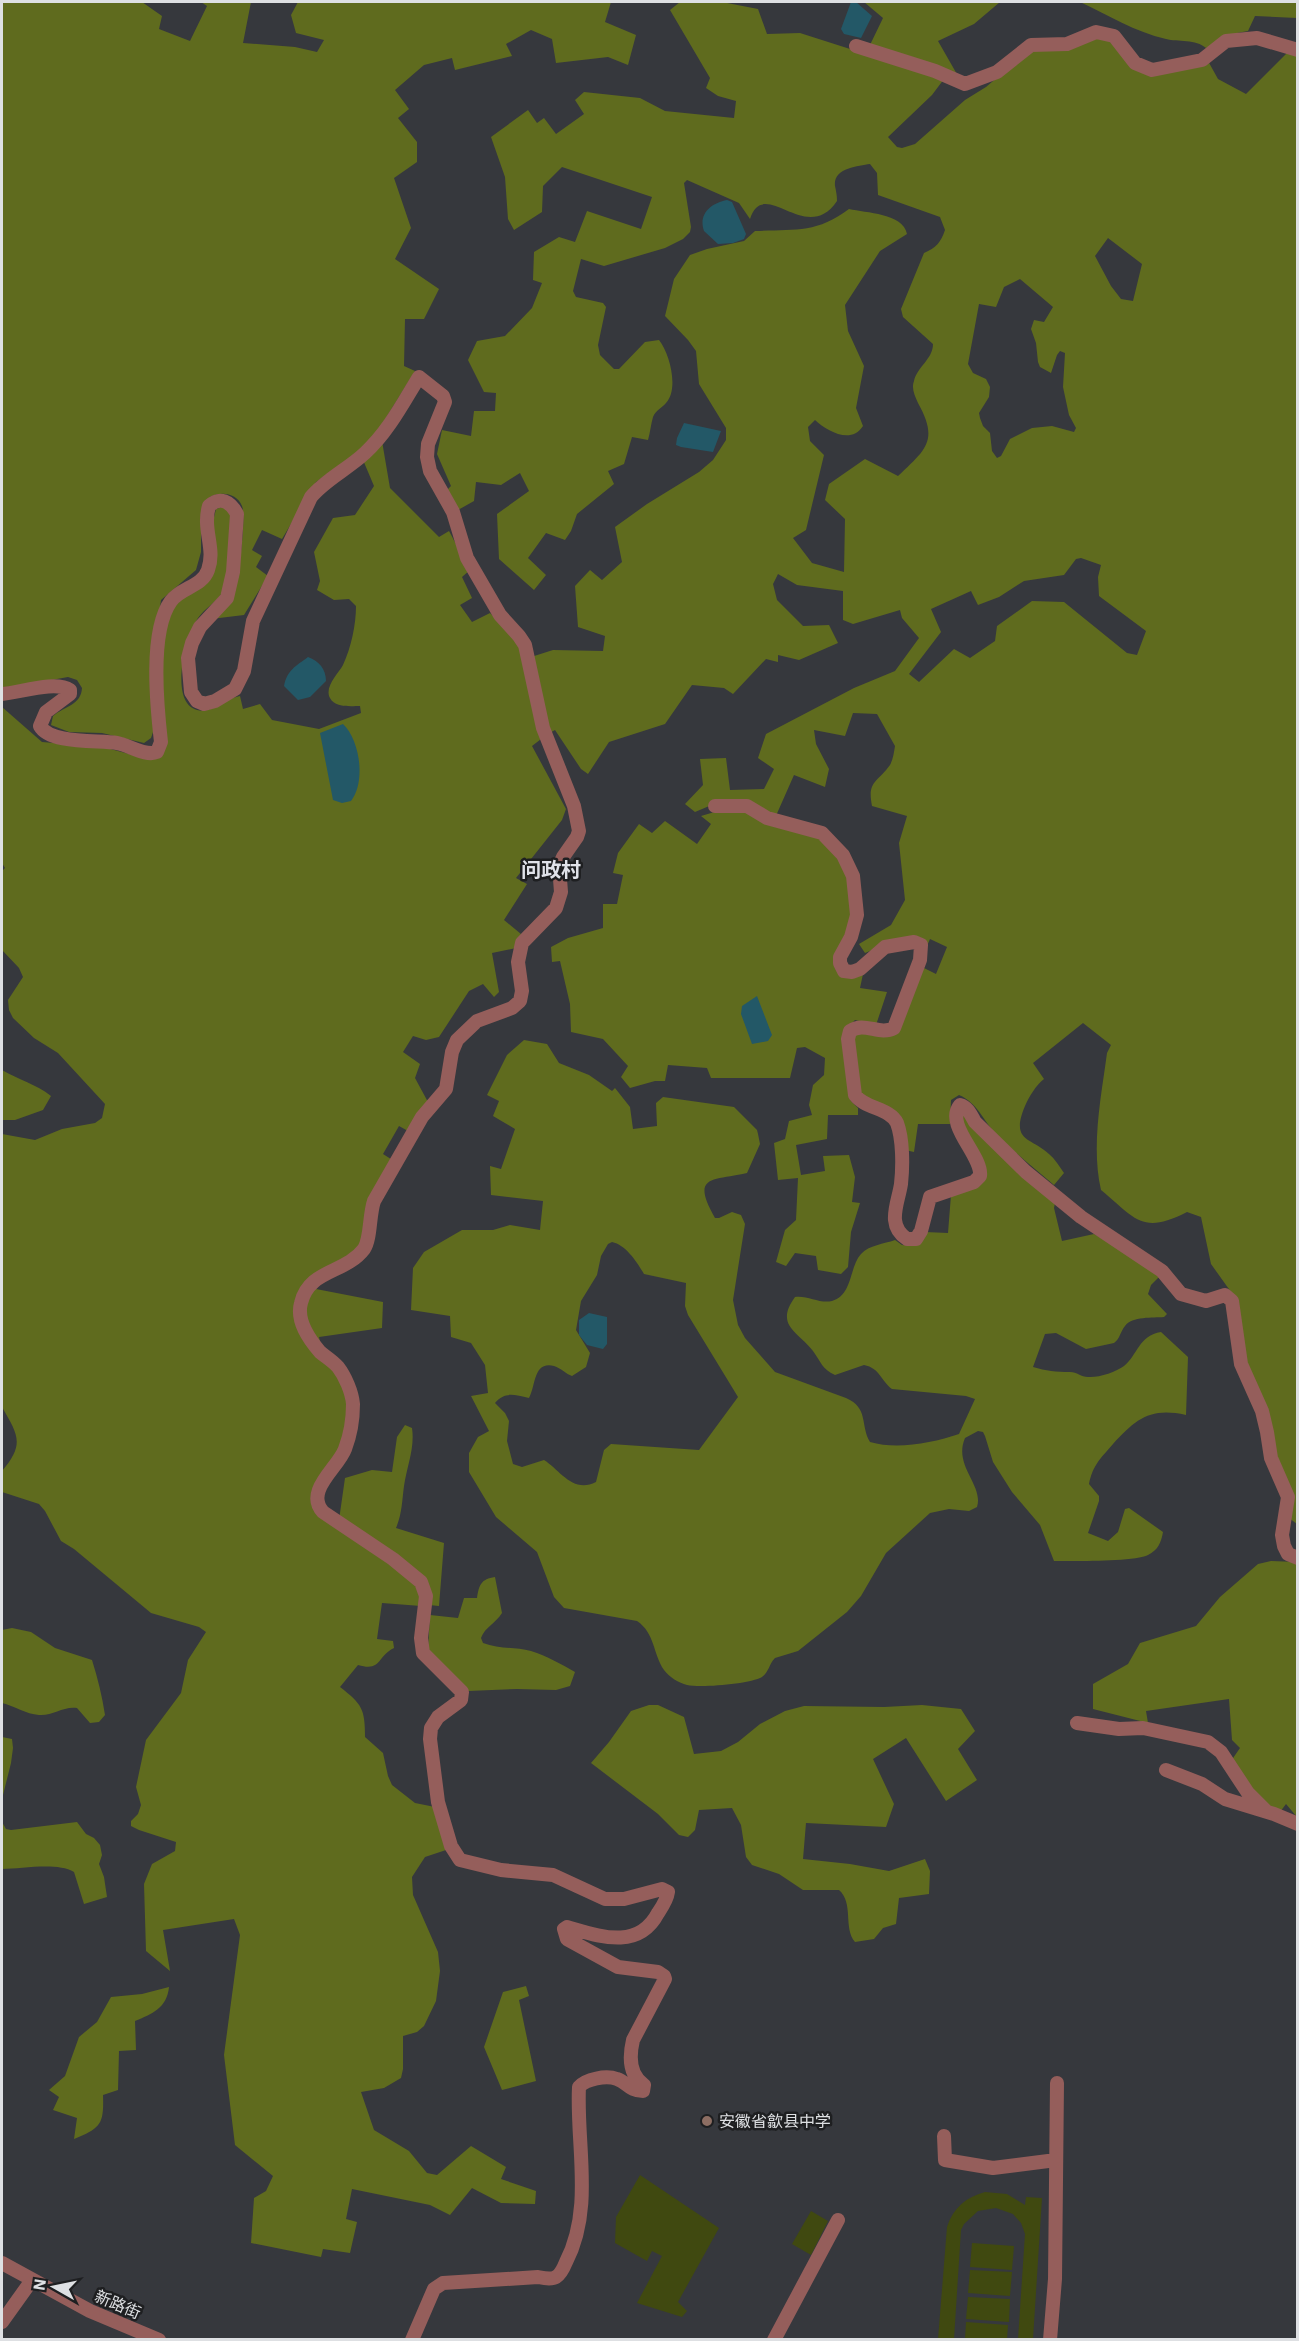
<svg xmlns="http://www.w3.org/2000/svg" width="1299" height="2341" font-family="'IBM Plex Sans','Noto Sans SC',sans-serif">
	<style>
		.green { fill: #404910 }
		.forest { fill: #5f6b1e; fill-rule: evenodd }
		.water { fill: #235867 }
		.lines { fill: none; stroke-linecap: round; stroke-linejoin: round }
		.minor { stroke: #955e5b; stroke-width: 14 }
		.education-dot { fill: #8d6e63; stroke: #1e1f21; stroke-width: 2 }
		.labels { text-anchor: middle; stroke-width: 5; stroke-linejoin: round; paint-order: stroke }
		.poi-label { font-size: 16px; fill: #dee0e3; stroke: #1e1f21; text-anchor: start }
		.street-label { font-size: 16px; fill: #dee0e3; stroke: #1e1f21 }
		.quarter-label { font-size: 20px; font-weight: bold; fill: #e0e2e9; stroke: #1e1f21 }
	</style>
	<rect width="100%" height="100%" fill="#36383d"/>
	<!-- green -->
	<path class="green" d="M640,2175L719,2228L678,2302L687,2311L682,2317L637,2303L662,2256L652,2251L647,2261L615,2243L616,2217Z
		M985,2192L1007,2194L1025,2205L1026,2197L1042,2198L1033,2339H1018L1025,2234L1021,2223L1013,2214L996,2208L978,2211L964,2224L961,2230L954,2339H938L947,2227C953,2208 966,2197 985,2192Z
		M811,2211L828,2221L811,2255L792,2244Z
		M972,2243L1014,2246L1012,2270L970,2267Z
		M970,2270L1012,2272L1010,2296L968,2293Z
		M968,2297L1010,2299L1009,2322L966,2319Z
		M966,2322L1008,2325L1007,2339H965Z"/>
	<!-- forest -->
	<path class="forest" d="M2,2H142L162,16L159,29L190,41L207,6L201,2H251L243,43L295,47L317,52L324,40L296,33L291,15L298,2H611L605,22L636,35L628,65L608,57L556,63L552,39L531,30L506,44L512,56L455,70L452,58L424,65L395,90L409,109L398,118L417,142V162L394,178L411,228L395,259L439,289L424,319H405L404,366L415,371L379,429L359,451L316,482L282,539L262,530L252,550L262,556L256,567L268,576L244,615L211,619C219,607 231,594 236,580C240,570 246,515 242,506C237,493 221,491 210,497L201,523V552L196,570L161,600L152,667L154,729L151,738L144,743L102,733L69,732L51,725L53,716C65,706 81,705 82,688L77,680L68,677L2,689Z
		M680,2H722L758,9L767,34L800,33L944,79L932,95L888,137L897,147L902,148L915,144L965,100L986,87L1027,52L1094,38L1106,37L1132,66L1208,61L1218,79L1246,94L1288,52L1297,55V1524L1289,1518L1249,1378L1231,1292L1211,1264L1201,1217L1187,1212C1142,1235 1136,1219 1101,1190C1091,1146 1101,1098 1107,1053L1111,1045L1083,1023L1033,1063L1044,1079C1036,1085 1029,1097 1025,1106C1010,1142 1031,1137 1049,1154C1055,1159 1059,1166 1064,1173L1054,1185C1035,1169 1015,1153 997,1135C983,1121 978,1103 959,1095L951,1100L950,1124H918L914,1152L905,1150L895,1111L862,1096L859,1090L852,1044L857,1032L882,1037L922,967L936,974L947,947L930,939L927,946L890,943L865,953L859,944L891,925L905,900L899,843L907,816L872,806C867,781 877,783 890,765C893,760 894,752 895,746L877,714L853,713L845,736L814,730L816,744L829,769L825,787L794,775L775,818L714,804L695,812L685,804L703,785L700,759L726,758L730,790L764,789L774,769L758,758L766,734L854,688L895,671L919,638L902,618L900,610L853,624L843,620V591L797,585L778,574L773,584L777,600L803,626L829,625L838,643L799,660L778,655V662L766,659L733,694L724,688L692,685L665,724L609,742L588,774L581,769L555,730L548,734L531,657L553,650L603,651L605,636L578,627L575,586L590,570L602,580L622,562L615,527L647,504L699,472L713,460L726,440V428L699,384L696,351L688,340L665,316L674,279L690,255L707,249L744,241L755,231C794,229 816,234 849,209C866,213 903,213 907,234L880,251L845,305L848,331L864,366L856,408L863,426C851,445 827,431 815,420L808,427L810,441L824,455L806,530L793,538L812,563L844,572L845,519L825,500L829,484L865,459L898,476C926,449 939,441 918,403C915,396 911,388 914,381C917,367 933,359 933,344L903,317L901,309L924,253C936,248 941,242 945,230L940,217L878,195L877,173L870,164C858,166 833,168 835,186C836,191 837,195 837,201C806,247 764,175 750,219L739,203L687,180L684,183L691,227L690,232L683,239L665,248L604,266L581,259L573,291L576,297L603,303L606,307L598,345L600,355L614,369H619L645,342L659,340C670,354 679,389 666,403C662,408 656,410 653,417C651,424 650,433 648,440L632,437L624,464L608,471L614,484L577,514L571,531L565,540L546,533L528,558L546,575L534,590L499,559L497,514L529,491L520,473L501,485L476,482L474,501L458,510L447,490L451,486L437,454L442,430L471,436L474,411H495L496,393L484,392L468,360L477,341L505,336L532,308L542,283L533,280L534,252L559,237L575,242L587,211L641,229L652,197L562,167L543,186L542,212L514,230L508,219L505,177L491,137L528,110L537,123L544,118L556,134L584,114L575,100L584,92L640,98L665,111L734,118L736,101L718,96L706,88L710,78L670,10ZM1108,238L1142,264L1133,301L1121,299L1111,286L1095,256ZM1020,279L1053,307L1044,322L1034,320L1031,329L1036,343L1038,362L1040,367L1051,373L1057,355L1060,351L1065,353L1063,387L1069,415L1076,428L1074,432L1052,426L1032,428L1010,439L1001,456L997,458L992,451L990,433L983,426L980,418L979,413L989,397L990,387L986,379L973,373L968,364L979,304L996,307L1004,287ZM1081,558L1101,565L1098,577L1099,596L1146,631L1137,655L1127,653L1064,602L1032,601L997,626L995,641L970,658L954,649L919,682L909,674L941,632L931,609L971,591L978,605L999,597L1024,581L1064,575L1076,559Z
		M864,2H1000L974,24L938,41L958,76L869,47L883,18Z
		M1080,2H1297V18L1255,16L1248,31L1237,33L1206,48C1196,39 1178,42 1166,39C1135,32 1108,15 1080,2Z
		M382,441L390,488L439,537L449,531L470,570L462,577L472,598L460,605L472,622L490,613L514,637L525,658L545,736L532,746L566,809L562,820L516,878L527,884L504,920L521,934L516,948L492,953L499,992L494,997L483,984L469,991L439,1037L426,1040L413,1036L403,1052L420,1064L415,1078L428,1102L408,1131L399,1126L383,1154L394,1161L374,1195L373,1237L320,1280L316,1289L383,1302L382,1328L319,1337C322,1355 335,1354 339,1367C359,1423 339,1450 314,1499L421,1588V1606L382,1603L377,1639L393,1641L394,1648C377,1656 382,1672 358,1665L340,1687C362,1704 365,1709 365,1737L383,1753L388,1776L392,1785L415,1803L435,1807L449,1849L425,1857L412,1877L413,1895L438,1952L440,1971L436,2001L424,2026L417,2032L403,2036V2069L401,2078L384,2088L361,2092L374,2130L409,2151L427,2173L437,2175L471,2146L506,2167L501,2179L536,2191L535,2204L501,2203L472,2188L450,2215L430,2205L352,2189L346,2219L357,2222L350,2253L323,2249L321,2257L251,2243L254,2198L266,2191L273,2176L235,2145L224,2055L240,1935L234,1919L163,1930L170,1971L146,1951L144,1884L152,1864L175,1851L176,1842L139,1830L131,1826V1821L138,1814L141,1805L136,1787L146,1740L181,1693L188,1660L206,1632L199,1627L151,1613L74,1549L61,1541L45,1511L39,1504L2,1492V1471C25,1444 18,1435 2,1407V1134L35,1140L62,1129L95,1123L102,1118L105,1104L58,1053L34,1038L13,1018L9,1010L8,1000L23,977L19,968L2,950V871L5,868L2,863V707L42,742L103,747L144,758L158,757L160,662L170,607L197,589L216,509L225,506L232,513C231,530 230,577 223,591C217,602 205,608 198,618C186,635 168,702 197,710C213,714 225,698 240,696L243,709L260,704L272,720L319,729L361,713L360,706C351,706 335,708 330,698C324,687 338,674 343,665C351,648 356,625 356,606L349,599L334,600L317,590L320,581L314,552L333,518L355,515L374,486L363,460Z
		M728,808H733L816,833L846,869L852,921L834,960L863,974L860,988L887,992L876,1025L855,1020L850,1025L848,1094L851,1101L858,1108V1115H828L827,1139L796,1145L801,1175L825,1171L823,1156L849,1155L855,1177L852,1202L860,1203L851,1232L848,1267L841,1274L818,1270L816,1256L795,1253L786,1266L776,1262L785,1230L796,1220L798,1178L778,1180L774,1143L785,1139L789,1121L812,1115L809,1105L813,1085L824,1075L825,1058L805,1047L797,1048L790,1078H711L707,1068L668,1065L665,1081H655L630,1088L621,1077L628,1066L603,1039L571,1032L570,1004L560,961L552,962L551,947L568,938L603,928V904H617L623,875L613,873L618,853L639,824L652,833L665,821L697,844L711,824L701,816Z
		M524,1040L547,1044L559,1063L589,1075L612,1091L615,1088L630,1107L633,1129L657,1126L656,1103L663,1097L734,1107L757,1130L758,1134L760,1144L747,1173C713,1181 690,1174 715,1218H719L732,1212L741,1215L745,1224L733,1300L738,1325L745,1338L775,1372L846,1398C869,1408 860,1425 870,1442C897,1450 932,1443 959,1434L975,1399L966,1396L892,1389C881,1381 880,1368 864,1365L835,1375C822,1369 821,1362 813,1351C799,1332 774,1326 795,1297C807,1295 820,1304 832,1301C853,1295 849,1267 861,1254C869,1245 884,1244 895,1240L902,1245L915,1246L925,1232L948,1233L951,1195L976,1185L969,1139L961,1117L963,1112L1055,1203L1054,1208L1062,1241L1094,1234L1153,1268L1159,1277L1151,1285L1148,1294L1167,1314L1164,1317C1153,1318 1132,1316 1125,1326C1120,1332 1120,1339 1114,1343L1086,1349L1056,1333L1045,1334L1033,1367C1046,1371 1056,1372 1070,1372C1077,1372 1081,1377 1088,1377C1098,1378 1116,1372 1124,1366C1137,1356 1139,1335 1161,1332L1188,1357L1186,1415C1150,1407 1136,1419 1113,1444C1100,1459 1093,1465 1089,1484L1099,1496V1501L1088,1533L1108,1541L1118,1532L1125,1509L1129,1508L1163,1532C1161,1543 1158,1550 1148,1555C1135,1562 1072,1561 1054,1561L1040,1525L1012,1492L993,1462L985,1436L983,1432L978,1431L965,1438C953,1466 984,1485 977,1507L969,1511L949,1509L930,1513L886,1553L861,1596L847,1612L798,1651L775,1658C769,1664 769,1672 762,1677C750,1684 701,1688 687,1685C679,1683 669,1677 664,1670C653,1654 655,1633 637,1621L564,1608L554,1597L537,1552L496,1517L469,1472V1453L478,1437L489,1431L471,1396L488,1393L485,1365L471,1343L451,1337L450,1316L411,1310L413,1268L424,1252L462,1230H493L510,1225L540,1230L543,1201L491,1195L490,1166L501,1169L515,1129L493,1116L499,1101L487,1095L507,1055ZM612,1242C626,1245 637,1262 644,1274L686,1283L685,1306L688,1315L738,1397L699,1450L611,1444L604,1450L596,1482C573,1494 560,1470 544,1460L522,1467L513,1464L507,1441L509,1421L505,1413L495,1403C505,1391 514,1395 529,1398C536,1386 533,1361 554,1366C561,1368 566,1374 572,1376L586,1367L590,1353L576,1330L581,1301L597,1275L601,1256L608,1244Z
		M2,1070C19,1080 36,1084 51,1096L43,1110L15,1120H2Z
		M405,1425L412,1428C415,1448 407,1466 404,1486C402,1501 402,1514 396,1528L444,1543L439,1606L429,1605L427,1583L339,1520L345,1478L372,1470L392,1472L397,1437Z
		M1271,1561L1297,1562V1817L1286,1804L1280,1812L1264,1807L1231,1761L1240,1748L1232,1740L1229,1699L1146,1711L1148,1723L1093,1709V1684L1128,1664L1140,1643L1196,1626L1220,1597L1258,1564Z
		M495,1577L502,1613C496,1623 485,1627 481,1638L483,1643C498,1649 515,1647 531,1651C547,1656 561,1664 575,1672L570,1686L556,1690L517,1689L468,1691L428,1650L430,1615L458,1618L464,1598H477C479,1585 481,1579 495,1577Z
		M12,1628L31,1632L55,1648L92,1660C98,1679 102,1696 105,1715L99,1722L90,1723L77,1708C63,1706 53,1716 39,1715C26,1714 14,1706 2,1703V1630Z
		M649,1705H658L684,1717L694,1754L721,1751L738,1742L760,1724L785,1711L804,1706L884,1707L922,1705L961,1709L975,1731L958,1749L977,1780L946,1801L906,1738L873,1759L894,1804L886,1827L806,1823L803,1859L850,1864L889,1871L925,1859L930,1871L929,1894L899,1898L896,1924L883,1928L874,1939L855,1942C843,1928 854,1903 839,1890H803L779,1874L752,1865L746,1857L741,1825L732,1808L699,1810L695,1830L688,1837L679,1835L658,1814L591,1763L609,1742L631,1711Z
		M2,1737L12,1739L13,1748L11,1763L2,1799Z
		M2,1822L6,1829L11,1830L77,1822L86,1834L94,1838L100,1845L102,1855L99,1864L104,1877L107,1897L84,1904L74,1872C57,1862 22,1869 2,1869Z
		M526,1986L529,1996L519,2000L536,2081L502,2090L484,2047L503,1992Z
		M169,1987C167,2008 152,2014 135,2021L136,2050L119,2051L118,2090L103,2095C104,2124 101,2128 74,2139L77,2118L53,2110L59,2097L49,2090L65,2076L79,2037L97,2022L111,1997L142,1994Z"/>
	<!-- water -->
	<path class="water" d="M851,2H856L872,16L861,38L844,34L841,29Z
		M727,200L732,202L746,234L744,239L733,243L718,244L704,231C698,214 711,203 727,200Z
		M684,423L721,431L713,452L681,447L676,445L677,438Z
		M308,657C319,661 326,669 326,681L310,697L298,700L284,686C287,670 296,666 308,657Z
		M343,724C360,740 366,782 351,801L342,803L333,800L320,733Z
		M757,996L772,1035L768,1041L752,1044L741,1014L742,1006Z
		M589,1313L607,1317V1344L603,1349L587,1345L579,1335V1320Z"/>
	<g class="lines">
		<!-- minor -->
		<path class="minor" d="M856,46L935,71L965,84L997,72L1031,45L1067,44L1096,32L1114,36L1135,63L1152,70L1202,60L1226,41L1257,38L1298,50
			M2,694C19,693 55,680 70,690V694L46,712L40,726C50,744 97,740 117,743C129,745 146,757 157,752L161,742C157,707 149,631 171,601C181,587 202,587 208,570C216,548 202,530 209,506C220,496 230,501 237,514L233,572L227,598L200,627L192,643L188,658L191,692L197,701L204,704L215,701L235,689L244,671L253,621L311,497C326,479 348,469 365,453C388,432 403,403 419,377L443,396L445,402L428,444L427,457L430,471L453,512L467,558L500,615L519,636L525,645L543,728L574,806L579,831L577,837L563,857L559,866L561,892L556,908L522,943L518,962L522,991L520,1001L512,1008L477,1021L457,1040L452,1052L446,1089L422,1117L374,1201C369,1216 371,1238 364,1249C345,1274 309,1269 301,1303C296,1321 309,1339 320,1352C326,1357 333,1361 338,1367C345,1376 352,1392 353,1404C353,1418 350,1436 345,1449C338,1468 304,1491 323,1512L393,1559L421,1582L426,1596L421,1638L423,1653L462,1692L461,1700L438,1717L431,1728L430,1739L438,1802L451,1846L460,1860L501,1870L553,1875L605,1899H624L662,1889L668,1892C667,1900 662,1907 658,1913C638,1951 599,1936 567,1927L564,1929L567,1939L618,1967L658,1972L664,1976L665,1979L633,2040C629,2057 629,2075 644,2085L643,2091C629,2091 627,2082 617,2079C606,2075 586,2079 579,2087C576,2144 594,2208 566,2262C564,2267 561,2274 556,2277C551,2280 543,2278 538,2277L443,2283L434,2289L412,2340
			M715,806H747L767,818L822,833L843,855L853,876L857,915L851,937L840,957V963L844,971L852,972L860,969L885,947L914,942L921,945L920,960L894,1028C879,1036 865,1021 850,1031L848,1039L855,1095C865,1109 890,1108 897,1123C903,1139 903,1166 901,1184C898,1204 886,1225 907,1239H916L921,1231L930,1197L974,1182L980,1176C983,1156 944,1125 960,1105C968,1107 971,1115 975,1122L1026,1172L1081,1217L1162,1271L1181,1294L1206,1301L1225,1295L1232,1301L1241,1364L1262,1411L1267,1432L1271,1458L1288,1497L1282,1535L1284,1546L1288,1554L1298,1558
			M1077,1723L1119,1729L1143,1728L1208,1742L1221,1752L1248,1793L1266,1811
			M1166,1770L1202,1784L1225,1799L1274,1814L1298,1824
			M944,2136L945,2160L993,2168L1056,2160
			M2,2263L90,2311L159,2340
			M2,2322L32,2280
			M774,2340L838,2220
			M1050,2340L1055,2279L1057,2083"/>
	</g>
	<!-- markers -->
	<circle class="education-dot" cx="707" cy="2121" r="6"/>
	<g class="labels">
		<!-- poi labels -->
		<g class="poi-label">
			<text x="719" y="2127">安徽省歙县中学</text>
		</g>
		<!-- street labels -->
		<g class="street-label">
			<text transform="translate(118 2304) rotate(23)" y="6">新路街</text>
		</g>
		<!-- quarter labels -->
		<g class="quarter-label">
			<text x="551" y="877">问政村</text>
		</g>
	</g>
	<!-- border -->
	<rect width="1299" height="2341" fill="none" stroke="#dee0e3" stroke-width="6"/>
	<!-- north arrow -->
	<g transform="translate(54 2287) rotate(279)" stroke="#1e1f21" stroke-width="4.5" paint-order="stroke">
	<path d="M0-4.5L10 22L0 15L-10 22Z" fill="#dee0e3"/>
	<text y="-9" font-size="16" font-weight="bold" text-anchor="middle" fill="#dee0e3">N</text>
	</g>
</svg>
